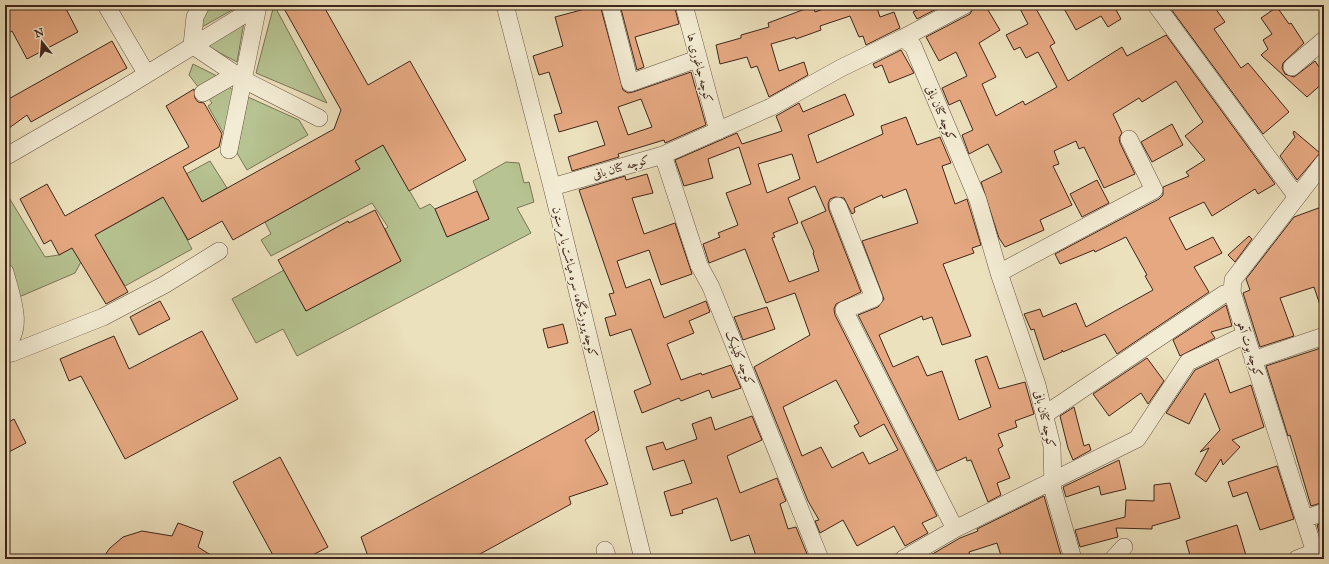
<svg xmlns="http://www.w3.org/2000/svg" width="1329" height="564" font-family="'IM FELL Great Primer',Amiri,serif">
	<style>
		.green { fill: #b7c392; stroke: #7b7456 }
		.building { fill: #e5a881; stroke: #3f261b; fill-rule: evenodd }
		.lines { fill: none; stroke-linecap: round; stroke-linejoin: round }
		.minor-casing { stroke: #6a5544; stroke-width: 18 }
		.minor { stroke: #f3ecd4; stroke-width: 17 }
		.labels { text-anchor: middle; stroke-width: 3; stroke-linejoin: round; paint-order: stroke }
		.street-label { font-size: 12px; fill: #3f261b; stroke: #f3ecd4 }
	</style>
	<rect width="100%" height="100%" fill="#ece1bd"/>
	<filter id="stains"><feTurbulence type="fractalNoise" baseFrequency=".005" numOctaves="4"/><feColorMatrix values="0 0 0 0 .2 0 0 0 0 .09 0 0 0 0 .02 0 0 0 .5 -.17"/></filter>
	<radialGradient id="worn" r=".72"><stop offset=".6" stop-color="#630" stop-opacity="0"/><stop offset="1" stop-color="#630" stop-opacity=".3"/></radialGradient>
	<!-- green -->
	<path class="green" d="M208,5H241L202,27L199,21Z
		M274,5L327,103L256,73Z
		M244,22L237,62L203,44Z
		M193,64L219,77L199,88L189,75Z
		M229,87L234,91L225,136L208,106L212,103L209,99Z
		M248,97L299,120L308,135L247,170L237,153Z
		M383,145L420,209L430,204L435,209L447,237L489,219L473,181L506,162L519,163L524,183L529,182L534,202L517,208L531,233L297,356L283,329L256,343L232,299L284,270L306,311L401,261L385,229L388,227L372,203L271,256L261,240L271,234L265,222L360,169L355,161Z
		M210,161L227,188L175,217L192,249L125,286L103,249L81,262L75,273L12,300L5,272V191L45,257L59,255L191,182L186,174Z"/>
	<!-- building -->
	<path class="building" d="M5,5H64L78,32L27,59L12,31L5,35Z
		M282,5H323L368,85L410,61L466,160L409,191L383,145L355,161L360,169L233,240L222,221L188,240L163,197L95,235L128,292L106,304L72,248L59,255L51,240L44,244L20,199L47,184L65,216L189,147L166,106L194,89L195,98L198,102L204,103L222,134L219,147L183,167L202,202L334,129L341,110Z
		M600,5L623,90L628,93L633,92L691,72L706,125L665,143L664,140L618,154L619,157L572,171L568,157L605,145L597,121L559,132L554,115L562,113L549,72L539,75L533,56L563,46L555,17ZM641,99L652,127L628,135L618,107Z
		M620,5H674L679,24L635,37L644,67L637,70Z
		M836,5H876L880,17L894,12L900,28L866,45L863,36L859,37L850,16L820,26L821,30L796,39L795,37L771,44L779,71L804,62L808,75L769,97L757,66L751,68L747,57L720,64L716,45L741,38V35L769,27L768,23L813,6L815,12Z
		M927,5H944L917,19L913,12Z
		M975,5H985L1000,30L979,43L996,77L982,84L996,116L1023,101L1025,105L1057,87L1038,52L1026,58L1020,47L1014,50L1006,35L1028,24L1018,5H1034L1055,43L1050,46L1068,81L1122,47L1127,56L1166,35L1275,184L1258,194L1255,189L1212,216L1204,202L1169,218L1186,250L1213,237L1222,253L1194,267L1209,292L1117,354L1105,334L1063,352L1062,350V352L1044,360L1034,329L1031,330L1024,314L1040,309L1043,317L1076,303L1086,327L1153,290L1145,276L1147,275L1126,237L1095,252L1094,250L1060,264L1055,254L1159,199L1163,195V187L1189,176L1186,172L1205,160L1185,136L1203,122L1176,81L1142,102L1139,98L1113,114L1122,133L1119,138L1120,143L1135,174L1104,188L1084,147L1079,149L1076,141L1054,151L1059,164L1053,166L1072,205L1040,220L1044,230L1005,247L999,238L981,182L1002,172L988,144L969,154L962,135L973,130L960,100L949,105L942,88L967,76L956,52L939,61L926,37L970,14Z
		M1062,5H1121L1115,8L1121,19L1108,27L1101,16L1076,30Z
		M1168,5H1213L1225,22L1214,29L1241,68L1248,63L1289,112L1263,134Z
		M1277,7L1289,24L1291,23L1304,43L1283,63L1282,68L1285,74L1294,77L1315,61L1319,67L1324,62V82L1307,97L1261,55L1268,49L1263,40L1272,34L1261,18Z
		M112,41L127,68L31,122L27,115L5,131V101Z
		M901,50L914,73L889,83L882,65L875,68L873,64Z
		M845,94L854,115L808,135L817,163L883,134L881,126L906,117L917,145L940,137L951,163L942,166L955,204L967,199L981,245L972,248L974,253L943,264L971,336L942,345L932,317L923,320L922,316L879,335L893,367L918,356L927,376L942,371L959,420L991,407L975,360L987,356L999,389L1025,382L1034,414L1015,421L1017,427L998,434L1003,446L998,449L1010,478L997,483L1001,495L988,502L971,460L967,461L966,457L937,471L858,315L878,307L884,299L862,241L918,223L906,189L883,198L882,195L854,208L855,212L852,214L844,198L835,197L830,199L828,204L829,210L861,292L836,304L834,309L835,315L937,516L922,523L928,533L905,546L894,526L857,546L843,520L820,533L815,521L819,520L808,501L754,367L810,335L795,293L766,303L745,249L709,263L703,244L720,237L718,233L738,225L726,193L751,184L739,147L708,159L713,178L684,186L675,160L737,133L742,144L782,131L776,116L799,103L803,112ZM792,154L800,179L767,193L758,164ZM815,186L826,211L801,222L814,252L813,253L819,271L789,282L772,238L775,237L773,233L798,223L788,198ZM836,380L859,423L854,426L860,437L884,424L898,450L869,464L863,452L832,468L821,447L802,456L783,407Z
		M1172,124L1183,145L1152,162L1141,142Z
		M1294,131L1320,153L1297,180L1280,156L1295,137L1293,133Z
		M647,174L653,193L632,198L644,234L675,223L692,274L661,285L649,250L617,261L626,288L650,279L664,318L706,301L710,312L689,321L694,333L667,344L681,380L701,373L702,375L731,365L741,388L712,398L709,390L681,401L679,398L642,413L634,391L651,384L631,329L610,336L605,318L616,315L609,294L614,293L579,190L625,176L626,180Z
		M1097,180L1109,203L1082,217L1070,194Z
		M477,191L489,219L447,237L435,209Z
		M1324,206V310L1322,311L1314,287L1280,298L1294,336L1260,347L1243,293L1250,290L1246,279L1294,217Z
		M375,210L401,261L306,311L278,260L348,221L349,223Z
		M1249,236L1252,239L1235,262L1228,255Z
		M160,301L170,319L139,335L130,317Z
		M1226,305L1232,326L1211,332L1215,338L1180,356L1173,340Z
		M767,307L775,329L743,340L734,317Z
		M563,324L568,343L548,348L543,329Z
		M202,331L238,399L125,459L81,376L69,381L60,359L114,336L129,369Z
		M1324,347V502L1311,506L1290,435L1288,436L1266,366Z
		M1147,358L1164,381L1148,404L1141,393L1109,416L1093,394Z
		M1218,359L1230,393L1251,385L1264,427L1232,440L1240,447L1223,465L1221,459L1206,482L1195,474L1209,448L1200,452L1220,430L1205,393L1189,424L1166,413L1195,370Z
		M1074,407L1084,446L1089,444L1091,450L1073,460L1068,448L1060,416Z
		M594,411L599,430L585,440L608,484L569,497L571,504L471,559H369L361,537Z
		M752,416L762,440L727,456L740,493L777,478L786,501L780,504L788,529L796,527L809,559H757L749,535L731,541L717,498L682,510L683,513L671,516L664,492L692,483L684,460L653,470L646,447L663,442L666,450L697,439L692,424L711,417L715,430Z
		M14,419L26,443L5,454V424Z
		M280,457L328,547L305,559H275L233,482Z
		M1119,460L1126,489L1101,495L1099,486L1066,497L1063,487Z
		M1277,466L1294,519L1260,530L1247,492L1233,497L1228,482Z
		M1170,483L1180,518L1152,526V529L1116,528L1118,537L1080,547L1075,530L1125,517L1126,500L1154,501V485Z
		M1044,496L1061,555L1056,556L1057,559H1002L997,543L969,552L971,559H924L960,538L978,531L977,529Z
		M178,523L203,532L198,547L217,559H102L110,548L123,537L142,531L172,536Z
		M1324,523V538H1321L1317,525Z
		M1237,525L1247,559H1191L1186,541Z"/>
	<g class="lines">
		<defs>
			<path id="minor" d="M106,5L146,73
				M505,5L552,187L643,559
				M610,5L630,83L697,59
				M684,5L718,131
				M1156,5L1297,197
				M903,38L965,5
				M192,45L244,80L319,118
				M192,45L195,17L201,5
				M1292,67L1324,40
				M203,93L236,74
				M663,155L699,265L711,287L820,559
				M5,157L121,90L258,6L229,150
				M552,187L663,155L771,107L841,68L903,38L913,46L978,200L999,273L1037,385L1052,446L1053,490L1073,559
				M838,206L874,298L844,310L955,529
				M5,272C11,296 25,327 5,347
				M999,273L1154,190L1129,139
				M5,354L12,353L103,317L164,285L219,251
				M1253,360L1324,336
				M1044,415L1224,294L1232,292
				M1304,519L1324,512
				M605,550L608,559
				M903,559L955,529L1137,439L1188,362L1245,335
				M1113,559L1124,547
				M1297,559L1315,552
				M1317,559L1232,292L1233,280L1324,162"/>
		</defs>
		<!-- minor casing -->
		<use href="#minor" class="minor-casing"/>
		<!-- minor -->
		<use href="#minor" class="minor"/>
	</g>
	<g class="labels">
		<!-- street labels -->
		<g class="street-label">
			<text transform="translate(700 68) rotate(75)" y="4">کوچه جاغوری ها</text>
			<text transform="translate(941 113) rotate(67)" y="4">کوچه کتان بافی</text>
			<text transform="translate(621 167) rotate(-16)" y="4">کوچه کتان بافی</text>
			<text transform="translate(575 282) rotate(76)" y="4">کوچه پرورشگاه، سره میاشت یا مرستون</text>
			<text transform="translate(1250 349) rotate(72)" y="4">کوچه بوت آهو</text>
			<text transform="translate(740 358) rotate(68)" y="4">کوچه کلینیک</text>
			<text transform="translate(1045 419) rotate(77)" y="4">کوچه کتان بافی</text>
		</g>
	</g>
	<!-- margin -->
	<rect width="1329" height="564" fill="none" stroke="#ece1bd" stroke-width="20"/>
	<rect x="6" y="6" width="1317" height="552" fill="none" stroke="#3f261b" stroke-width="2"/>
	<rect x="10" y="10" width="1309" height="544" fill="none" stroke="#3f261b"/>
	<!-- north arrow -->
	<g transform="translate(42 42) rotate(343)" stroke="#f3ecd4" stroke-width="3" paint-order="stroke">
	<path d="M0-3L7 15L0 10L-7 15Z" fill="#3f261b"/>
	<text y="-6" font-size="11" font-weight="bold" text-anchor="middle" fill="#3f261b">N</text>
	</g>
	<rect width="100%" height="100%" filter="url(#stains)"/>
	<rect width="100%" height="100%" fill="url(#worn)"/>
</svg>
